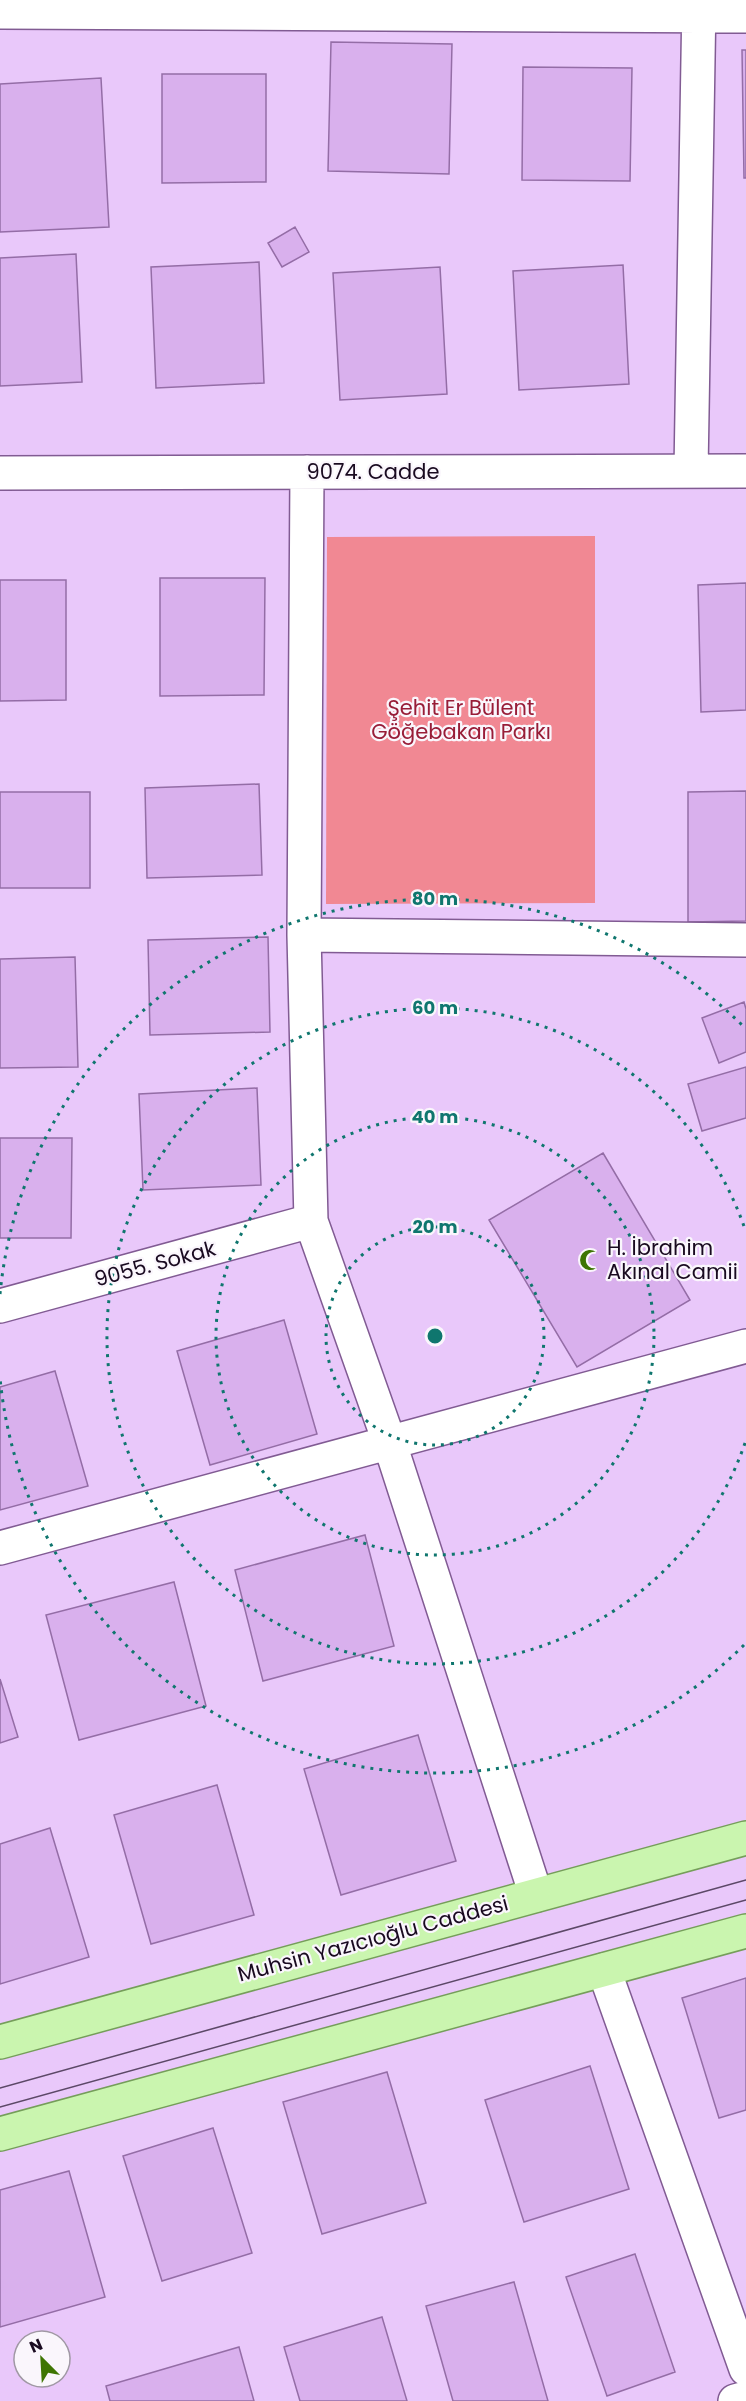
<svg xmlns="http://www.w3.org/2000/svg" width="746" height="2401" font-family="Poppins,sans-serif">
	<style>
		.green { fill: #f18893 }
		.building { fill: #d9b0ed; stroke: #946da6; stroke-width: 1.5 }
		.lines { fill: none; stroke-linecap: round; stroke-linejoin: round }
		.minor-casing { stroke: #815b93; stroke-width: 36 }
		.major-casing { stroke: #759e5a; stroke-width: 36 }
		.minor { stroke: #fff; stroke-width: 33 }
		.major { stroke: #caf5af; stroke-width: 33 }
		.tram { stroke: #5c4867; stroke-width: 1.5 }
		.ring { fill: none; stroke: #0f766e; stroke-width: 3; stroke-dasharray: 3 6 }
		.labels { text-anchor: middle; stroke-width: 4.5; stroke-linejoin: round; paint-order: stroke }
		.street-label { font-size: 21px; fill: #190a20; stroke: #faf6fc }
		.park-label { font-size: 21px; fill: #981d38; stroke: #faf6fc }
		.poi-label { font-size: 21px; fill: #190a20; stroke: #faf6fc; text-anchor: start }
		.centre { fill: #0f766e; stroke: #faf6fc; stroke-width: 3 }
		.ring-label { font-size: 18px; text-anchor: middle; font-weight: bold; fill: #0f766e; stroke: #faf6fc; stroke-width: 4.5; stroke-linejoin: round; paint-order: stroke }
	</style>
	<rect width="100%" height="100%" fill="#e9c8fa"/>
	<!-- green -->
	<path class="green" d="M595,536V903L326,904L327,537Z"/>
	<!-- building -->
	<path class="building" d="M331,42L452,44L449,174L328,171Z
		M742,50H746V178H744Z
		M523,67L632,68L630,181L522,180Z
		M162,74H266V182L162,183Z
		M101,78L109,227L0,232V84Z
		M295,227L309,252L282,267L268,243Z
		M76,254L82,382L0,386V258Z
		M259,262L264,383L156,388L151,267Z
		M623,265L629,384L519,390L513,271Z
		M440,267L447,394L340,400L333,273Z
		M160,578H265L264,695L160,696Z
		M0,580H66V700L0,701Z
		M746,583V710L701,712L698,585Z
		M259,784L262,875L147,878L145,788Z
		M746,791V921L688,922V792Z
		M0,792H90V888H0Z
		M268,937L270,1032L150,1035L148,940Z
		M75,957L78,1067L0,1068V959Z
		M744,1002L746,1009V1052L719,1063L702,1018Z
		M746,1067V1118L702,1131L688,1084Z
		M257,1088L261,1185L143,1190L139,1094Z
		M0,1138H72L71,1238H0Z
		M603,1153L690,1300L577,1367L489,1220Z
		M284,1320L317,1434L210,1465L177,1351Z
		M55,1371L88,1486L0,1510V1387Z
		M365,1535L394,1646L263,1681L235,1570Z
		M174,1582L206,1706L79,1740L46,1615Z
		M0,1679L18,1737L0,1743Z
		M418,1735L456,1861L341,1895L304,1769Z
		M217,1785L254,1915L151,1944L114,1815Z
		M50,1828L89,1957L0,1984V1844Z
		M746,1978V2110L719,2118L682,1998Z
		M590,2066L629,2189L524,2222L485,2100Z
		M387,2072L426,2203L322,2234L283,2102Z
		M213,2128L252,2253L162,2281L123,2156Z
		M69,2171L105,2297L0,2327V2190Z
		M635,2254L675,2372L607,2396L566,2277Z
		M514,2282L548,2401H453L426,2306Z
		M382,2317L407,2401H300L284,2347Z
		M239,2347L254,2401H110L106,2386Z"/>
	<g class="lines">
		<defs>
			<path id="minor" d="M0,12L746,16
				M691,471L699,0
				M307,472L304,935L311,1221L390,1444L536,1895
				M0,473L746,471
				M304,935L746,940
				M0,1306L311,1221
				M0,1548L746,1346
				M604,1970L746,2369
				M735,2401L746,2398"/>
			<path id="major" d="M0,2042L746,1838
				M0,2134L746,1931"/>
		</defs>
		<!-- minor casing -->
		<use href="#minor" class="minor-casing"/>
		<!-- major casing -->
		<use href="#major" class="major-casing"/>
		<!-- minor -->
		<use href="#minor" class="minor"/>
		<!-- major -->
		<use href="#major" class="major"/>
		<!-- tram -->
		<path class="tram" d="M0,2088L746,1880
			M0,2107L746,1900"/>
	</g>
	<!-- distance rings -->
	<g class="ring">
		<circle cx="435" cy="1336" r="109"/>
		<circle cx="435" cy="1336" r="219"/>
		<path d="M745 1443A328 328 0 1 1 745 1229"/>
		<path d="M744 1645A437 437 0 0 1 0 1378M0 1294A437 437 0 0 1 744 1027"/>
	</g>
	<!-- icons -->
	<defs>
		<symbol id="mosque-bare" viewBox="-9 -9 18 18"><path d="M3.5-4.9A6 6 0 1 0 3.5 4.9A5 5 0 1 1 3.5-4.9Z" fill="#3e7503" stroke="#faf6fc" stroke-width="2.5" paint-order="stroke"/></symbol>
	</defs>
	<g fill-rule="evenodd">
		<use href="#mosque-bare" x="575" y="1245" width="30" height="30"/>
	</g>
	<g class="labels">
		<!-- street labels -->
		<g class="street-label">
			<text x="373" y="479">9074. Cadde</text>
			<text transform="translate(155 1264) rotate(-15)" y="7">9055. Sokak</text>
			<text transform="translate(373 1939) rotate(-15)" y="7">Muhsin Yazıcıoğlu Caddesi</text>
		</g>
		<!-- park labels -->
		<g class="park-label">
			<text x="461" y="715">Şehit Er Bülent<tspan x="461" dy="24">Göğebakan Parkı</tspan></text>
		</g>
		<!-- poi labels -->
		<g class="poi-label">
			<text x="607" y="1255">H. İbrahim<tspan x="607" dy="24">Akınal Camii</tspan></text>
		</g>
	</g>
	<circle cx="435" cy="1336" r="9" class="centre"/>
	<g class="ring-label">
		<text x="435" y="905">80 m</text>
		<text x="435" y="1014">60 m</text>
		<text x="435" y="1123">40 m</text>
		<text x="435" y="1233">20 m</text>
	</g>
	<!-- north arrow -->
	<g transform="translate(42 2359) rotate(336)"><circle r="28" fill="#faf6fc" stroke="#a098a4" stroke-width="1.5"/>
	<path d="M0-4.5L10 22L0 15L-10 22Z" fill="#3e7503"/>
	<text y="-9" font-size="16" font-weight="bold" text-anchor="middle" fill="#190a20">N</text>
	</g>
</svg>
